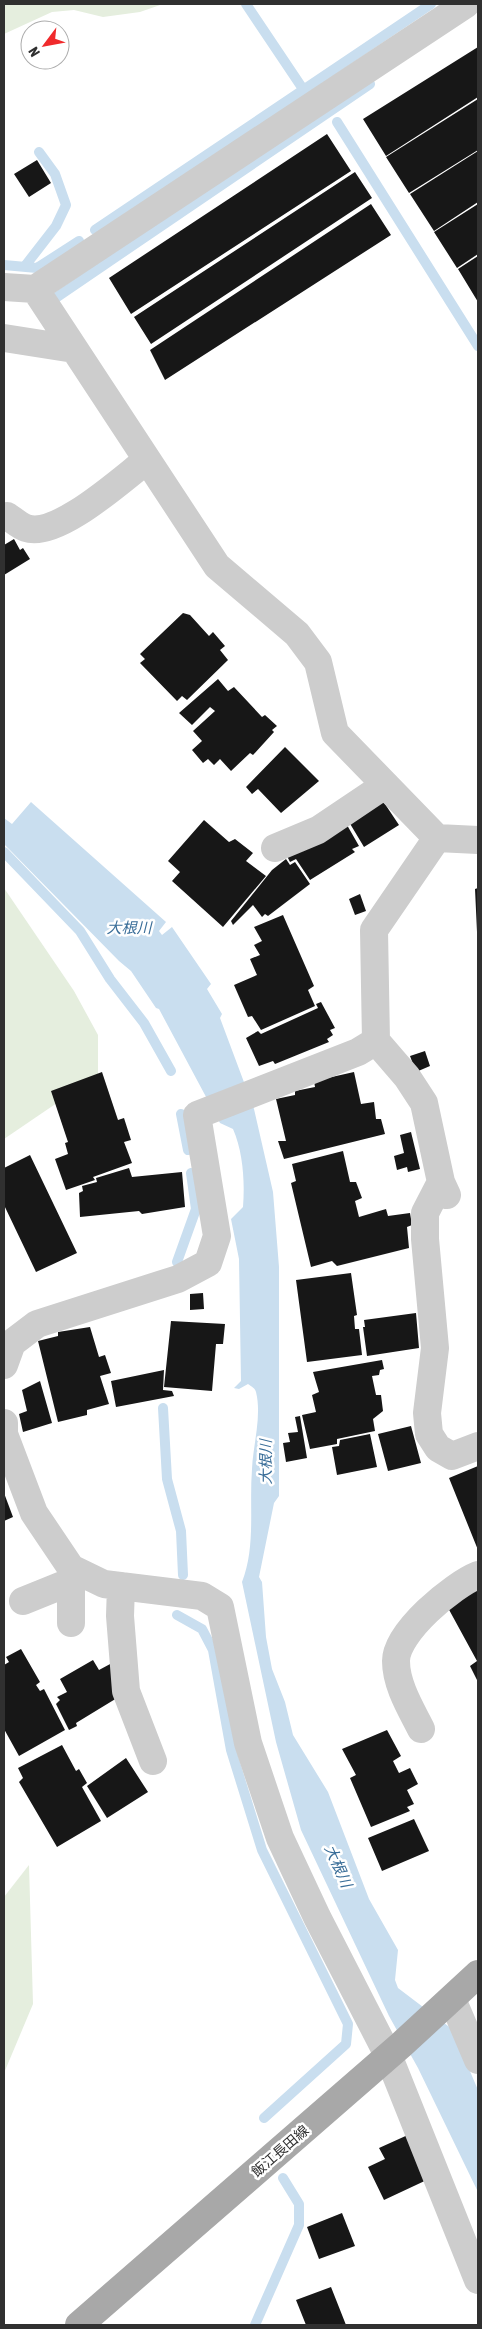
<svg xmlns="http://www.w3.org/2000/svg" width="482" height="2329" font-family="'Asap Condensed','Noto Sans JP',sans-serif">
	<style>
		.green { fill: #e5eede }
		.water { fill: #c9deef }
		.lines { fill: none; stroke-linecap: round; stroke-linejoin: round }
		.stream { stroke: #c9deef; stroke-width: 10 }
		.building { fill: #171717 }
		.minor { stroke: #cdcdcd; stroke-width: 28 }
		.major { stroke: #a8a8a8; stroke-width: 28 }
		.labels { text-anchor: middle; stroke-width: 5; stroke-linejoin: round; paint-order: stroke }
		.street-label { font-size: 14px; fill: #303030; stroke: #fff }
		.water-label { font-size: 15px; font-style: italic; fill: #396d98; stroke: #fff }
	</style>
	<rect width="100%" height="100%" fill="#fff"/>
	<!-- green -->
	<path class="green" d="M4,4H163L140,12L103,17L74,10L52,12L4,34Z
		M4,888L74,991L98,1035V1075L4,1139Z
		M29,1865L33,2004L4,2073V1897Z"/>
	<!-- water -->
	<path class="water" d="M31,802L166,922L159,931L162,935L172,927L211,984L207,989L222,1014L220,1018L254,1109L273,1192L279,1267V1496L274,1503L259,1577L262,1582L266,1637L272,1669L285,1702L293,1735L328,1792L369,1899L398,1950L395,1980L398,1988L452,2029L478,2090V2192L418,2068L389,2016L301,1830L276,1742L242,1582C256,1546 249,1507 252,1469C253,1445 262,1416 256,1392C255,1388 252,1387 248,1384L239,1389L234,1388L241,1381L239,1259L231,1219L243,1207C245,1181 243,1152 233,1129L220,1123L159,1009L156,1008L131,971L119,961L4,844V818L12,824Z"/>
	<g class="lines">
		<!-- stream -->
		<path class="stream" d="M246,4L303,89
			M337,122L478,346
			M95,230L431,4
			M4,265L37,268L79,241
			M25,266L56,226L66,205L55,174L39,152
			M57,297L370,84
			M4,852L80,931L110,979L144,1023L171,1071
			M181,1114L188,1150
			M177,1262L196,1209L191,1173
			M163,1408L167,1479L181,1531L183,1575
			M177,1615L202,1629L213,1650L231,1750L262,1850L348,2024L346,2044L264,2118
			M255,2325L299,2225V2204L283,2178"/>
	</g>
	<!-- building -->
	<path class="building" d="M478,47V97L386,156L363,119Z
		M478,99V150L409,193L386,157Z
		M327,134L351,171L131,314L109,278Z
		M478,151V202L434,231L410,194Z
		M37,160L51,183L29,197L14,174Z
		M355,172L372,198L151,344L134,317Z
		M371,204L391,235L165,380L150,350Z
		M478,204V254L457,268L434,232Z
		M478,256V302L458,269Z
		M14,539L20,550L23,548L30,559L4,575V545Z
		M183,613L190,615L209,636L213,632L225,646L220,650L228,660L187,700L182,696L177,701L140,663L145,659L140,654Z
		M218,679L228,691L234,687L262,717L265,715L277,726L272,730L274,732L253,755L250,753L231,771L220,759L214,765L208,759L203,763L192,750L202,741L193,731L215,711L210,707L192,725L179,713Z
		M285,747L319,781L281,813L258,789L252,794L246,787Z
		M383,801L399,825L364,847L349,822Z
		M204,820L229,842L235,839L253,853L246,861L266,876L223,927L172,881L180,872L168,861Z
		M347,825L359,846L352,849L355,852L310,880L296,859L290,862L287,856Z
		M286,859L290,865L295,862L310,884L268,916L265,914L262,917L253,905L233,925L231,921L272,870Z
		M478,888V932H477L475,889Z
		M360,894L366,911L355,915L349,899Z
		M283,915L314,986L308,990L315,1006L261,1030L252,1016L248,1017L234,985L257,975L250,959L260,955L254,945L262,941L254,927Z
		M321,1002L335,1028L330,1030L333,1035L327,1039L329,1042L275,1064L273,1061L259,1066L246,1038L258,1031L261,1034L318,1008L316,1004Z
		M425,1051L430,1066L416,1072L410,1056Z
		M102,1072L118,1120L124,1118L131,1140L124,1142L132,1163L93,1177L95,1180L66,1190L55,1159L68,1154L65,1143L68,1142L51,1091Z
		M354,1072L361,1104L374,1102L376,1119H381L385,1134L284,1159L278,1141H286L276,1099L295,1095V1091L315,1087L314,1081Z
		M411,1132L420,1169L408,1172L407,1167L397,1170L394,1156L404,1153L400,1135Z
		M343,1151L350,1182H356L362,1198L355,1201L359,1217L386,1209L388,1216L410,1213L412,1225L407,1227L409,1248L337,1266L332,1261L311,1267L291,1183L296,1181L292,1164Z
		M30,1155L77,1253L36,1272L4,1205V1168Z
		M129,1168L132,1177L182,1172L185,1207L142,1214L139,1211L80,1217L79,1193L83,1191L82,1186L97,1182L96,1178Z
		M351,1273L357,1315L354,1316L355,1329H359L362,1355L307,1362L296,1280Z
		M203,1293L204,1309L190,1310V1294Z
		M416,1313L419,1348L367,1356L363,1327H365L364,1320Z
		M171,1321L225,1324L223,1344H216L212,1391L164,1387Z
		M90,1327L99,1357L105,1355L111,1373L100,1376L109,1404L87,1410V1415L58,1422L38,1341L58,1336V1332Z
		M382,1360L384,1369L380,1370L379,1375L372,1376L376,1395H381L383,1411L373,1419L375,1431L337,1439V1444L310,1449L302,1415L316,1412L312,1395L319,1392L313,1372Z
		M164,1370L163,1390L172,1391L174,1396L116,1407L111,1381Z
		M40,1381L52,1423L23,1432L19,1414L27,1411L22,1390Z
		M300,1416L307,1458L286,1462L283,1443L290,1442L288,1433L298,1432L295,1417Z
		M411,1426L421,1463L388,1471L378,1434Z
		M370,1434L377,1467L337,1475L332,1447L339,1446L340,1440Z
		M478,1466V1550L449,1478Z
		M4,1493L13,1517L4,1521Z
		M478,1583V1682L470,1666L477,1661L447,1606Z
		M21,1649L40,1682L36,1685L40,1691L44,1689L65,1730L19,1756L4,1729V1665L9,1662L6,1657Z
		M93,1660L99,1670L112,1663L117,1698L76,1723L77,1726L69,1730L56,1704L60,1700L57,1697L67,1692L60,1679Z
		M387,1730L401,1756L393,1761L399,1773L410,1768L418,1784L407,1790L414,1804L407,1807L410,1811L371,1827L350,1778L356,1775L342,1749Z
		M62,1745L76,1771L79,1769L87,1783L82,1787L101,1821L57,1847L19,1782L23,1778L18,1768Z
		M126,1758L148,1792L107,1818L87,1786Z
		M414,1819L429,1851L382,1871L368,1838Z
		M410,2134L431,2178L384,2200L368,2167L385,2159L379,2148Z
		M342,2213L355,2246L319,2259L307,2227Z
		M331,2287L346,2325H306L296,2300Z"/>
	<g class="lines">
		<!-- minor -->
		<path class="minor" d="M4,287L35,289L217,566L297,634L318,662L335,733L437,838L478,840
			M35,289L466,4
			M4,338L74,349
			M7,516C13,520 20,526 26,528C57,539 122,479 147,460
			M275,848L318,830L385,785
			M376,1041L407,1077L424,1103L441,1182L447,1195
			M441,1182L425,1213V1239L435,1348L427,1413L429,1434L438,1448L452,1456L478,1446
			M4,1365L12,1343L37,1324L178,1279L208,1263L217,1236L197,1115L358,1052L376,1041L374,930L437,838
			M4,1423V1434L34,1513L71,1568L104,1584L202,1596L220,1607L248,1743L280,1838L317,1917L388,2055L478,2280
			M71,1568V1623
			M121,1586L120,1616L126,1691L153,1761
			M23,1601L70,1582
			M421,1729C411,1709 396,1685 396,1661C396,1632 453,1585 478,1575
			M452,1999L478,2060"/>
		<!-- major -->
		<path class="major" d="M79,2325L401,2045L478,1974"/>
	</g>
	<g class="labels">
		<!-- street labels -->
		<g class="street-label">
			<text transform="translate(280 2151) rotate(-41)" y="5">飯江長田線</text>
		</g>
		<!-- water labels -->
		<g class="water-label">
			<text x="129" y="933">大根川</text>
			<text transform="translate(266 1462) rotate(-90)" y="5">大根川</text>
			<text transform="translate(338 1866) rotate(66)" y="5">大根川</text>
		</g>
	</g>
	<!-- border -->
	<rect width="482" height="2329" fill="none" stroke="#303030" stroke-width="10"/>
	<!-- north arrow -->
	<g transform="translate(45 45) rotate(238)"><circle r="24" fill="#ffffff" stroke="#acacac"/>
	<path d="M0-4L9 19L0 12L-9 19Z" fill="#f02a2c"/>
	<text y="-8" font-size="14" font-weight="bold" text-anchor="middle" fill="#303030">N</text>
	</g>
</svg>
